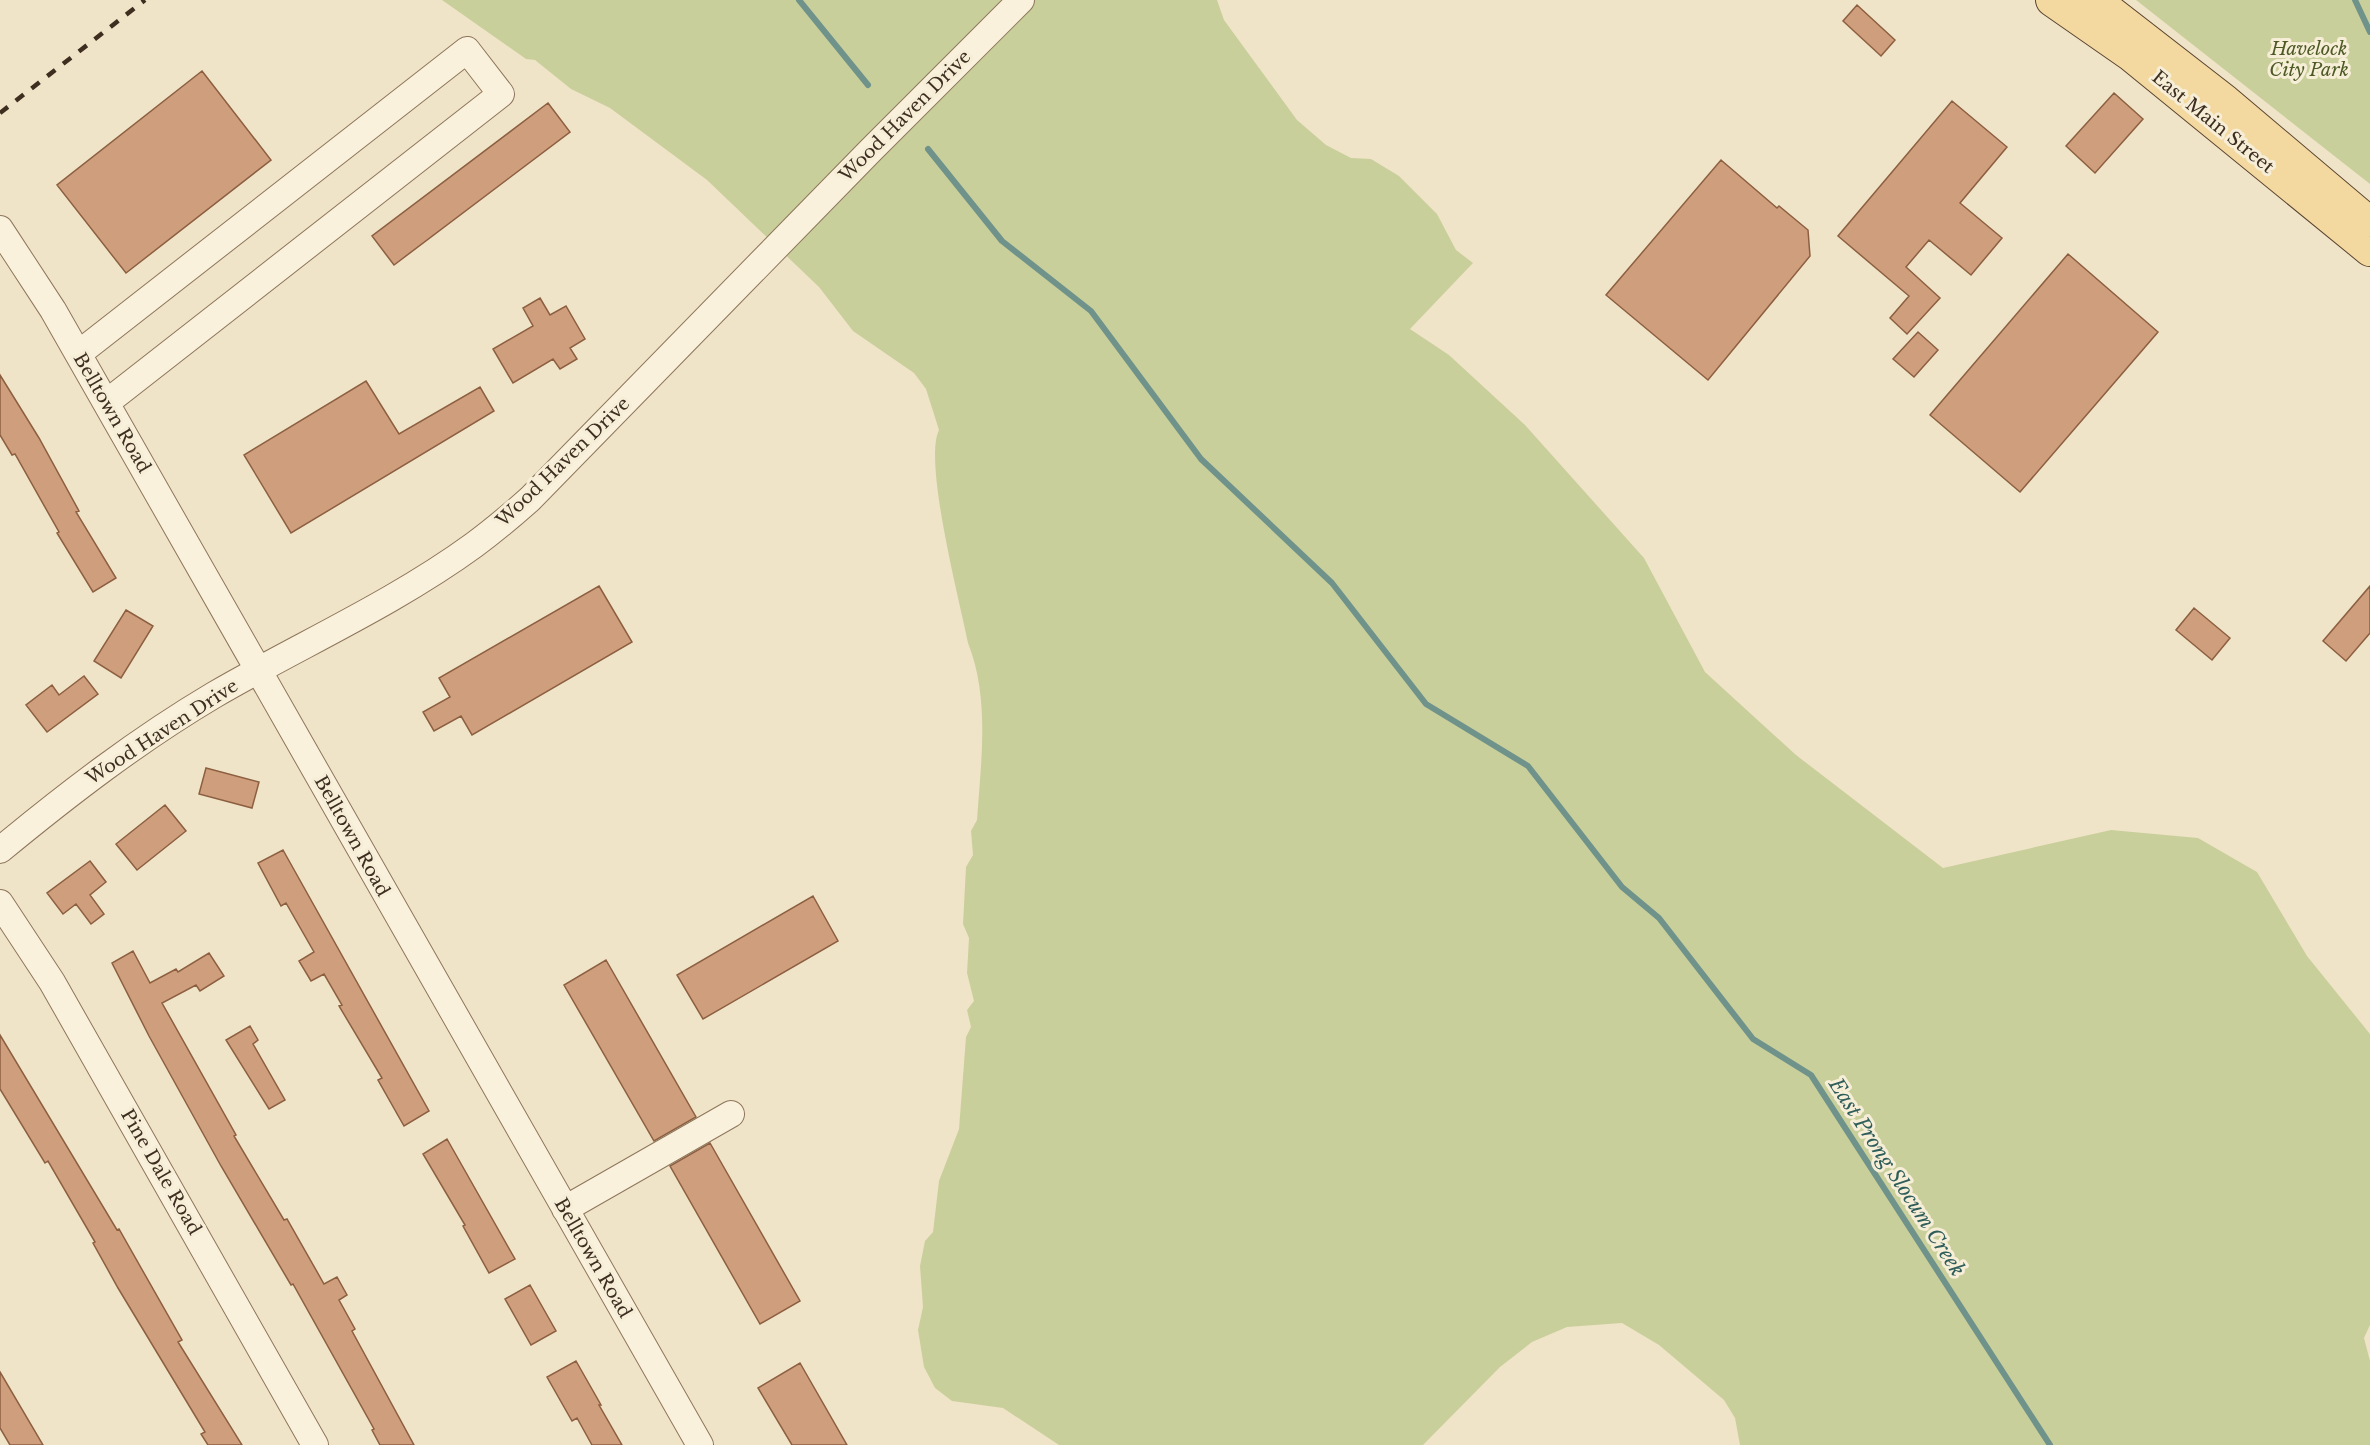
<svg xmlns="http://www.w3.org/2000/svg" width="2370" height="1445" font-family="'Libre Baskerville',serif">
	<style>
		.green { fill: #c9cf9b }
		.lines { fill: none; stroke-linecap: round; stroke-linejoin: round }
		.stream { stroke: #6f938a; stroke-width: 6 }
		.building { fill: #cf9f7d; stroke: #8d5f41; stroke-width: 1.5 }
		.minor-casing { stroke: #8d765c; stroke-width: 28 }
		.major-casing { stroke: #5b4430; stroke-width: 34 }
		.minor { stroke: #faf1dc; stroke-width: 26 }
		.major { stroke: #f3d9a0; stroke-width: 32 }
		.rail { stroke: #3d2e20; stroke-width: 4.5; stroke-dasharray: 10 10; stroke-linecap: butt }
		.labels { text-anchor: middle; stroke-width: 6; stroke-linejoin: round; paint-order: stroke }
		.park-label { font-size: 18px; font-style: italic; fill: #4d5a26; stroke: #f7eed8 }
		.street-label { font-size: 18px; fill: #3d2e20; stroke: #f7eed8 }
		.water-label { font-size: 20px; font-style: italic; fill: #2f5d5a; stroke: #f7eed8 }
	</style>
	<rect width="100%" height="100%" fill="#f0e4c8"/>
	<!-- green -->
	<path class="green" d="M442,0H1217L1224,20L1297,120L1326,145L1351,158L1371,159L1399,176L1437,214L1456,250L1473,263L1410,329L1449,355L1525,425L1644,558L1705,672L1796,755L1943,868L2111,830L2198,838L2257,872L2307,956L2370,1034V1325L2364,1338L2370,1361V1445H1740L1735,1418L1724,1400L1659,1345L1622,1323L1567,1327L1532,1342L1500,1367L1423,1445H1059L1003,1408L952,1401L935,1388L924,1367L918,1330L923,1307L920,1266L925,1241L933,1232L939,1181L959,1129L966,1037L971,1027L967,1010L974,1001L967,973L969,938L963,924L966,867L973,855L971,831L977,820C981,762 990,698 968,643C960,602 923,461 939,430L926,389L914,373L853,331L819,287L707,180L610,108L571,89L535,60L526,59Z
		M2136,0H2370V184Z"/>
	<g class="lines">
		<!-- stream -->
		<path class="stream" d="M799,0L868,85
			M2355,0L2370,32
			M928,149L1002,241L1091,311L1201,459L1332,583L1426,704L1528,766L1622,887L1659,918L1753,1039L1811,1075L2050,1445"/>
	</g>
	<!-- building -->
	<path class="building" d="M1857,5L1895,40L1881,56L1843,21Z
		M202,71L271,160L126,273L57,185Z
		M2114,93L2143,119L2095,173L2066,146Z
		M1952,101L2007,147L1960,203L2002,238L1971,275L1929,240L1906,267L1940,298L1907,334L1890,318L1909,296L1838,236Z
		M548,103L570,132L394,265L372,236Z
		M1721,160L1777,208L1779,206L1808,230L1810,256L1708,380L1606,295Z
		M2068,254L2158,332L2020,492L1930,415Z
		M540,298L550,315L566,306L585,339L570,348L577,359L560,369L553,359L513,383L493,349L533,326L523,308Z
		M1918,332L1938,350L1914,377L1893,359Z
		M0,375L39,438L79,511L76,512L116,578L93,592L57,533L59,532L15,454L12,455L0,435Z
		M366,381L399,434L480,387L494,411L291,533L244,455Z
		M599,586L632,642L472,735L461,716L434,731L423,712L450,697L439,678Z
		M2370,586V633L2346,661L2323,641Z
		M2194,608L2230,638L2212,660L2176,630Z
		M126,610L153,626L121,678L94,661Z
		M84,676L98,694L47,732L26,705L52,685L59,695Z
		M206,768L259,782L252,808L199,794Z
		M165,805L186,831L137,870L116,844Z
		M283,850L429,1111L404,1126L378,1080L382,1078L339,1006L342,1005L324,974L311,981L299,961L314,952L286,903L281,906L258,863Z
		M90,861L106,882L90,895L104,914L91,924L76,904L63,914L47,893Z
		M813,896L838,941L703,1019L677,975Z
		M133,951L150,983L176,969L178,972L209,953L224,976L200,991L196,985L162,1003L236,1135L234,1136L284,1220L287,1219L324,1284L337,1277L347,1295L339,1300L355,1329L352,1331L414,1445H380L372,1430L374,1429L293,1284L291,1285L221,1166L149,1036L112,963Z
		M606,960L696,1117L654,1141L564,985Z
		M250,1026L258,1040L253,1044L285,1100L269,1109L226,1040Z
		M0,1035L117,1230L119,1229L182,1340L178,1342L242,1445H208L201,1434L205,1432L118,1288L93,1243L95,1242L48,1161L45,1163L0,1089Z
		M447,1139L515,1259L489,1273L463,1226L465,1225L423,1154Z
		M710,1143L800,1301L760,1324L670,1166Z
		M530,1285L556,1331L531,1345L505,1299Z
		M576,1361L601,1405H599L622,1445H592L577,1418L572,1421L547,1377Z
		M800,1363L847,1445H792L758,1388Z
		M0,1372L43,1445H10L0,1428Z"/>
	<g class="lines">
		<defs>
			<path id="minor" d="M0,229L53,310L700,1445
				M78,354L467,50L501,94L106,403
				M0,850C68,794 138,740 214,695C300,645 393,604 474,545C493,531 512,515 530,499L871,150L1021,0
				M0,903L52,982L315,1445
				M565,1209L731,1114"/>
			<path id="major" d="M2052,0L2131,55L2370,250
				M2095,0L2225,101L2367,221"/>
		</defs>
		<!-- minor casing -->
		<use href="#minor" class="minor-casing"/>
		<!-- major casing -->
		<use href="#major" class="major-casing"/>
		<!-- minor -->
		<use href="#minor" class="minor"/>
		<!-- major -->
		<use href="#major" class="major"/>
		<!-- rail -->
		<path class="rail" d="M0,113L145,0"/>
	</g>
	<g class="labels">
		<!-- park labels -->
		<g class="park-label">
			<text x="2309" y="55">Havelock<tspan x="2309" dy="21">City Park</tspan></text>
		</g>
		<!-- street labels -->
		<g class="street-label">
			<text transform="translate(905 116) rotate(-45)" y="6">Wood Haven Drive</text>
			<text transform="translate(2213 122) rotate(39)" y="6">East Main Street</text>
			<text transform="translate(112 413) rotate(60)" y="6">Belltown Road</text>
			<text transform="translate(563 462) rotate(-44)" y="6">Wood Haven Drive</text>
			<text transform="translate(162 732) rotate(-33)" y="6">Wood Haven Drive</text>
			<text transform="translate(352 836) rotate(61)" y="6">Belltown Road</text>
			<text transform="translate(161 1172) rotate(60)" y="6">Pine Dale Road</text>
			<text transform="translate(593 1258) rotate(60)" y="6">Belltown Road</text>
		</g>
		<!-- water labels -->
		<g class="water-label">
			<text transform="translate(1897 1177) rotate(57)" y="7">East Prong Slocum Creek</text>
		</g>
	</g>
</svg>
